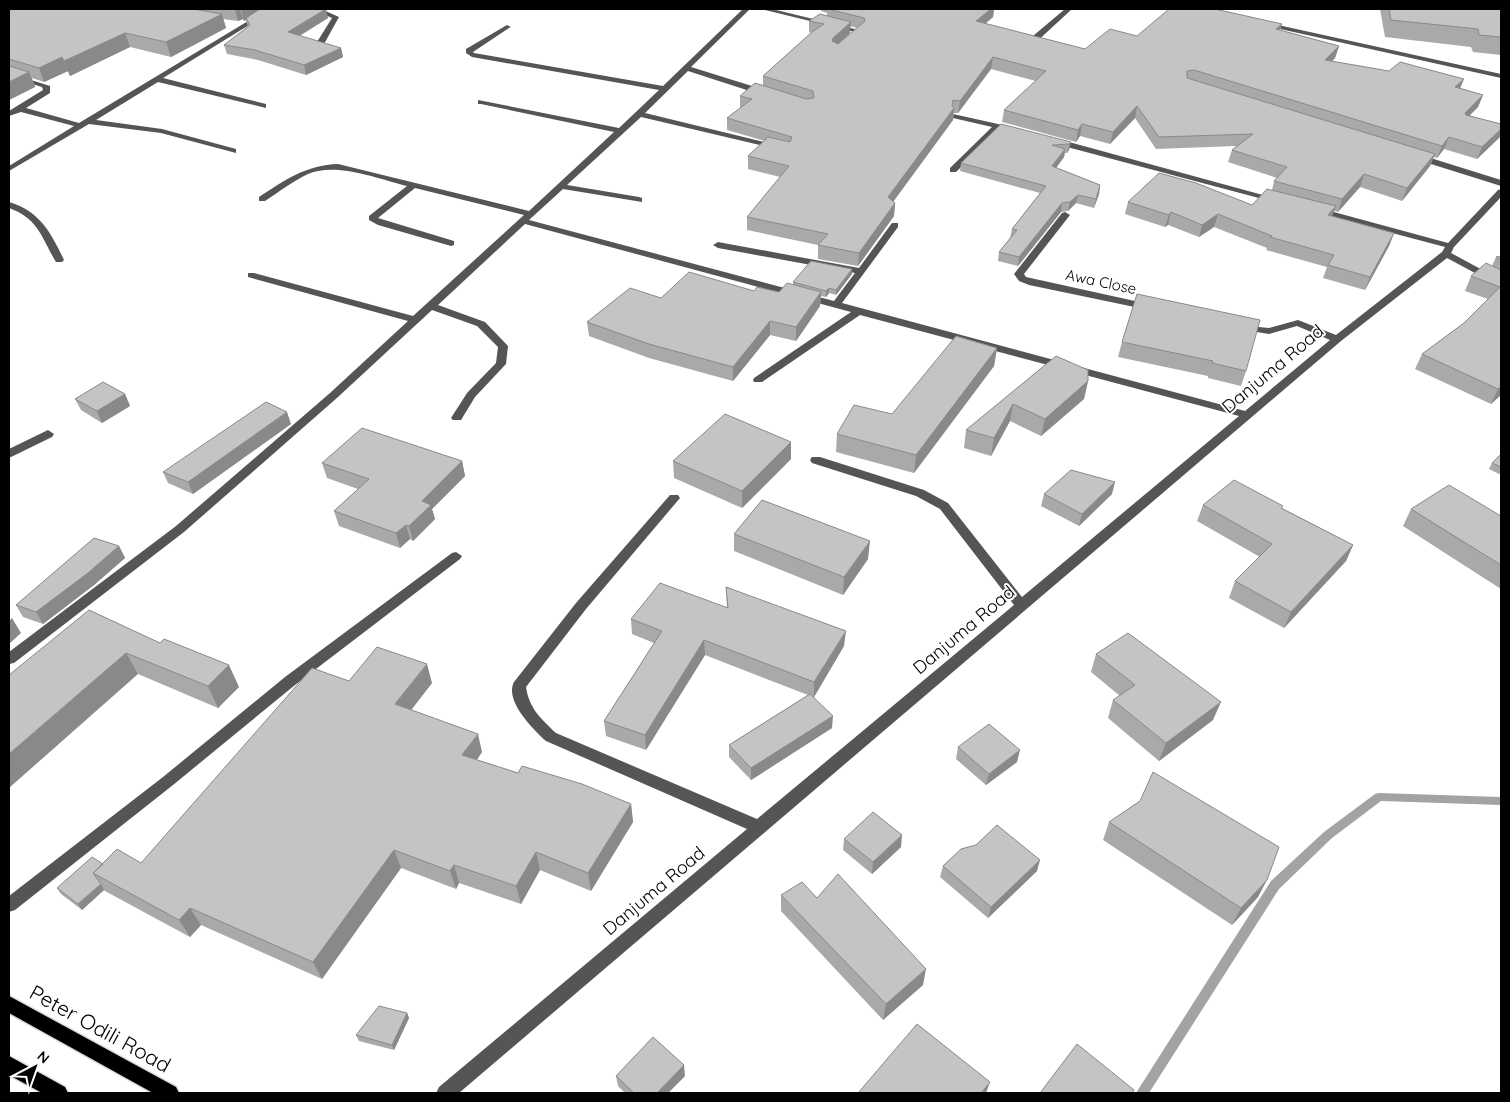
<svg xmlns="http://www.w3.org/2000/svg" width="1510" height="1102" font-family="Quicksand,sans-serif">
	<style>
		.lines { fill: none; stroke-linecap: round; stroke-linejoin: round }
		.stream { fill: #a3a3a3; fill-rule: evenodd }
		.major-casing { stroke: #dbdbdb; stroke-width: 3 }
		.minor { fill: #555; fill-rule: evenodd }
		.major { fill: #000; fill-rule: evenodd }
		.wall { fill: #a9a9a9; fill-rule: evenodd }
		.shaded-wall { fill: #898989 }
		.building { fill: #c4c4c4; stroke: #898989 }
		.labels { text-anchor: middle; stroke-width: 4; stroke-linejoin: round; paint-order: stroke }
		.far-street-label { font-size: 15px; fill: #000; stroke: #fff }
		.street-label { font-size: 18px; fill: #000; stroke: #fff }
		.near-street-label { font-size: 21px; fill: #000; stroke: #fff }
	</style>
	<rect width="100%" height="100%" fill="#fff"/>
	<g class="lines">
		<!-- stream -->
		<path class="stream" d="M1379,793L1501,797V805L1381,801L1332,838L1279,889L1149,1093H1136L1271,881L1324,832L1375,794Z"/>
		<defs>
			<path id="major" d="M9,996L176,1087L179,1093H153L9,1013Z
				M9,1056L65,1087L68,1093H42L9,1075Z"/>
		</defs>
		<!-- major casing -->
		<use href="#major" class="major-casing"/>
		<!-- minor -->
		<path class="minor" d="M268,9H275L163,78L266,104V108L158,82L96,120L162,129L236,149V153L161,133L89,124L9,171V166L74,126L21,112L9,116V111L43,90L42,87L9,77V73L50,86V93L26,108L79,123Z
			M312,9H321L339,17L324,44L317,42L332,18Z
			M743,9H750L691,67L768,91V95H762L688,71L645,113L781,146V150L641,117L567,185L639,197L642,198V202L563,189L529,220L834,301L855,273L718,248L713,245L718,242L859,268L892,223H898V227L842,303L1245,411L1330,340L1297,326L1269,334L1238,329V325L1269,328L1298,320L1336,335L1442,252L1445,247L1313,212V208H1319L1448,243L1498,190L1501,189V197L1454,247L1451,253L1501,280V287L1447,258L1341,341L459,1093H436L439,1087L747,829L546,741C534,730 504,701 514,682L576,603L670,495H678L680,498L586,609L526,687C529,708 541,719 556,733L757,819L1014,605L940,509L916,496L812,463L810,460L812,457H820L924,490L948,503L1022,597L1239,416L860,315L762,382H754L753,380L754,378L851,312L525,224L438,305L485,322L508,346L506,364L475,397L461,420H453L451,418L467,393L496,363L498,347L477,326L432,310L338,397L184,532L14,663L9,664V652L176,526L330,393L408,321L248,277V273H254L413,316L524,215L415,188L378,218L454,241V245L451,246L378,225L369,220V216L407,186C378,179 337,162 308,174C293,181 279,192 265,201H259V197C285,180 306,165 338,164L529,211L614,132L481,104H478V100L619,128L659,90L472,57L466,53V49L507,25L511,27L509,28L473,52L474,53L663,86Z
			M761,9H772L863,31L859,33Z
			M1065,9H1072L1033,45H1027V41Z
			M1264,22L1501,74V78L1262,25V23Z
			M953,114L998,124L1018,130L1014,132L1000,129L956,172H950V168L992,127L953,118Z
			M1052,139H1058L1281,200L1277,203L1274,202L1052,143Z
			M1415,155H1421L1501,180V186L1415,159Z
			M9,202C40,211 51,233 64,260L62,262H56C41,237 39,219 9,208Z
			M1065,212L1070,215L1024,274L1026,277L1153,305V309L1149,310L1029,285L1019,281L1014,274L1062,213Z
			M48,430L54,434L52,437L9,458V449Z
			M456,552L462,556L460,559L295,685L173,785L15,910L9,912V896L163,777L285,677L452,553Z"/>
		<!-- major -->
		<use href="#major" class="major"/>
	</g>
	<!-- wall -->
	<path class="wall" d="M9,9H325L328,18L300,36L341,48L343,57L306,75L258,60L227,54L224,45L248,27L246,20L244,21L243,19L238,21L223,19L226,28L171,57L130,47L70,76L68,71L44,82L32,78L35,87L9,100Z
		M821,9H994L993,17L985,24L1085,49L1137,36L1282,24L1280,30L1339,46L1335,58L1332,61L1460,88L1483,95L1478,107L1470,115L1500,137L1477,159L1444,149L1437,158L1434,157L1430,166L1402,201L1360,187L1338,212L1334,211L1332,216L1394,233L1389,246L1365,290L1323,278L1327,267L1266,250L1267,248L1214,227L1199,237L1168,225L1165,227L1125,214L1128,202L1252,205L1272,190L1274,181L1277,178L1228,162L1232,150L1236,146L1156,149L1135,118L1110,144L1080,136L1076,142L1002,122L1004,110L1036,81L991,69L958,113H954L953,120L893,202L895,203L894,216L858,266L818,259V245L747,230V217L780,177L748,169V156L765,141L727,130V118L740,108V96L763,85V76L811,33L809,32V21L827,16V13L821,11ZM850,26L857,28L838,44L850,33Z
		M1380,9H1501V55L1473,52L1471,47L1385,37Z
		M1071,142L1069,150L1067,153H1065L1064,157L1056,168L1100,185L1099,194L1094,208L1076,203L1068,211L1061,212L1018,266L998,261L999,252L1010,238L1012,229L1040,193L960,171L961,163Z
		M1501,256V395L1491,404L1415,369L1422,354L1464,323L1488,299L1465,291L1471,276L1492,266L1496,257Z
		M852,269V274L836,295L829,293L826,297L821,296L820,306L796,341L770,335L733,381L649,358L589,336L587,322L661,298L754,291L779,292L793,285V282Z
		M1137,294L1246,371L1241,386L1208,378V376L1118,357L1122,342Z
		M997,348L994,366L914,473L836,452L837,434L892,414Z
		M1056,356L1088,381L1084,399L1041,436L1010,421L991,456L964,448L966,430Z
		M125,394L130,406L102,423L81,410L75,399Z
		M291,424L193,494L168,483L163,472Z
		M1501,454V475L1489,469L1492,463Z
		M791,459L742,508L674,478L673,461Z
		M462,461L465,476L432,509L435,519L413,541L410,539L400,548L339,526L334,511L358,489L327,478L322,463Z
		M1044,494H1112L1079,526L1041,506Z
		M1203,505L1282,508L1353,545L1346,561L1284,628L1229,598L1235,581L1260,557L1197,521Z
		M1411,509L1501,516V589L1403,526Z
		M734,534L868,559L843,595L734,551Z
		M119,546L125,558L94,585L43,624L23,617L16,605Z
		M726,587L844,646L814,697L832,728L751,780L729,757V745L808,695L705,655L646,750L606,736L604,721L654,643L632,634L631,619L727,608Z
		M89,610L239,687L218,708L138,674Z
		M1096,654L1213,720L1159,761L1108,718L1113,700L1120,696L1091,672Z
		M349,681L432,683L411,710L482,752L477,760L518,773L631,804L633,822L591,891L540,870L521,904L459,883L456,889L401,868L322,979L201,925L190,937L105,891L104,890L82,910L61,894L57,888L103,864L141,863Z
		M958,747L1017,762L986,785L956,759Z
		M1140,801L1258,897L1232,925L1103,840L1109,822Z
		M844,839L901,847L872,874L843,850Z
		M943,866L1037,871L988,918L940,877Z
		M781,895L817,898L923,985L883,1020L781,911Z
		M407,1013L409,1018L394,1050L359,1041L356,1035Z
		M616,1076H685L668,1093H625L618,1086Z"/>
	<!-- shaded-wall -->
	<path class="shaded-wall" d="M235,9H240L243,19L238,21Z
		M241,9H266L244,21Z
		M326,9L328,18L290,41L288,32Z
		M991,9H994L993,17L974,33L976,21Z
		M222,14L226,28L171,57L166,42Z
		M851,22L850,33L832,49V41L833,38Z
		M1282,24L1278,35L1276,29Z
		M125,33L130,47L70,76L64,61Z
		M1339,46L1335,58L1322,72L1325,60Z
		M341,48L343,57L306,75L304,65Z
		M62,57L68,71L44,82L39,68Z
		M993,57L991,69L958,113L960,101Z
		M29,72L35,87L9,100V82Z
		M1464,79L1459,91L1455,87Z
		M1483,95L1478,107L1460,125L1465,113Z
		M1137,106L1135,118L1110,144L1113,132Z
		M954,108L953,120L887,210L888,197Z
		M1082,124L1080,136L1076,142L1078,130Z
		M1501,129V135L1500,137L1477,159L1482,147Z
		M1449,137L1444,149L1437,158L1442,146Z
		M1071,142L1069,150L1067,153L1069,144Z
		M1065,149L1064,157L1051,175L1052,166Z
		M1435,154L1430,166L1402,201L1407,188Z
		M1364,174L1360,187L1338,212L1342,199Z
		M1100,185L1099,194L1094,208L1096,199Z
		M1078,195L1076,203L1068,211L1070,202Z
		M895,203L894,216L858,266L859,253Z
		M1062,203L1061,212L1018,266L1019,257Z
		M1336,206L1331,219L1328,215Z
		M1171,212L1168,225L1165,227L1169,215Z
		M1218,214L1214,227L1199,237L1202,225Z
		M1394,233L1389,246L1365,290L1370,277Z
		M852,269V274L836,295V290Z
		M829,288V293L826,297V291Z
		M821,292L820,306L796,341V327Z
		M770,321V335L733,381V367Z
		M997,348L994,366L914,473L916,455Z
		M1088,381L1084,399L1041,436L1045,419Z
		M1501,387V395L1491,404L1498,389Z
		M125,394L130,406L102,423L97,411Z
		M1013,404L1010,421L991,456L994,438Z
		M287,412L291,424L193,494L188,482Z
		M791,442V459L742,508V491Z
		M462,461L465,476L432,509L435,519L413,541L409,526L422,501Z
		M1115,482L1112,494L1079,526L1082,514Z
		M406,525L410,539L400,548L396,533Z
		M870,541L868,559L843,595L844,577Z
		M1353,545L1346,561L1284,628L1291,612Z
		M119,546L125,558L94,585L43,624L36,612Z
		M12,618L21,633L9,644V621Z
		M846,631L844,646L814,697V682Z
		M704,640L705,655L646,750L645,735Z
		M126,653L138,674L9,788V754Z
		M427,664L432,683L401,723L395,704Z
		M229,665L239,687L218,708L208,686Z
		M1221,702L1213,720L1159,761L1166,743Z
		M833,716L832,728L751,780V768Z
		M478,734L482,752L467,773L462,755Z
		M1020,750L1017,762L986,785L989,774Z
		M631,804L633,822L591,891L588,873Z
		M902,835L901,847L872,874L873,862Z
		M394,850L401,868L322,979L313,962Z
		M536,852L540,870L521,904L516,886Z
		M1040,860L1037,871L988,918L991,907Z
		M454,865L459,883L456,889L450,871Z
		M1267,880L1258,897L1232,925L1241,908Z
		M101,884L104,890L82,910L78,904Z
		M190,908L201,925L190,937L179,920Z
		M926,969L923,985L883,1020L886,1004Z
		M407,1013L409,1018L394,1050L392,1045Z
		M684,1065L685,1076L668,1093H657Z
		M990,1082L986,1093H981Z"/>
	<!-- building -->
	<path class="building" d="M9,9H193L222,14L166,42L125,33L64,61L62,57L39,68L9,59Z
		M260,9H326L288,32L341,48L304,65L255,50L224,45L250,25L246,18Z
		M828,9H991L976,21L1085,49L1110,29L1137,36L1169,9H1215L1282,24L1276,29L1339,46L1325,60L1389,71L1400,62L1464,79L1455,87L1483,95L1465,113L1466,115L1501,124V129L1482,147L1449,137L1442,146L1194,70L1187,71V78L1435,154L1407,188L1364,174L1342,199L1274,181L1287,167L1232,150L1253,134L1159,137L1137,106L1113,132L1082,124L1078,130L1004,110L1046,71L993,57L960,101L953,100L952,106L954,108L888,197L895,203L859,253L818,245L828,234L747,217L789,166L748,156L768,137L790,142L792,137L727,118L752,99L740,96L755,83L806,99L814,98L813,91L763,76L812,32L824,24L809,21L820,14L851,22L833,38L832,41L838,44L865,21L864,18Z
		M1389,9H1501V37L1479,35L1478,29L1391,20Z
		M9,66L29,72L9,82Z
		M1001,124L1071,142L1069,144L1052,145L1065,149L1052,166L1100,185L1096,199L1078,195L1070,202L1062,203L1019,257L999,252L1017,230L1012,229L1046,186L961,163Z
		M1159,173L1196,183L1252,205L1267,189L1336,206L1328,215L1394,233L1370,277L1328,265L1334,255L1270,237L1272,236L1218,214L1202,225L1171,212L1169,215L1128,202Z
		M1501,256V260L1496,257Z
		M811,261L852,269L836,290L829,288L826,291L793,282Z
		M1486,263L1501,270V387L1498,389L1422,354L1464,323L1500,287L1471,276Z
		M689,272L754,291L757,287L779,292L787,283L821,292L796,327L770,321L733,367L649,344L587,322L630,288L661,298Z
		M1137,294L1260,320L1246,371L1212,363L1213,361L1122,342Z
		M956,336L997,348L916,455L837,434L854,405L892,414Z
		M1056,356L1088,370V381L1045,419L1013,404L994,438L966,430Z
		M103,382L125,394L97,411L75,399Z
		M266,402L287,412L188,482L163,472Z
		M725,414L791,442L742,491L673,461Z
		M362,428L462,461L422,501L431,505L409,526L406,525L396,533L334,511L369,479L322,463Z
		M1501,454V467L1492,463Z
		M1071,470L1115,482L1082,514L1044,494Z
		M1234,480L1283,506L1281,508L1353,545L1291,612L1235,581L1272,544L1203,505Z
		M1449,485L1501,516V565L1411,509Z
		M762,500L870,541L844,577L734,534Z
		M94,538L119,546L88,573L36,612L16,605Z
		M660,583L728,608L726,587L846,631L814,682L704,640L645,735L604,721L662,631L631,619Z
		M89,610L160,643L164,639L229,665L208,686L126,653L9,754V675Z
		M1128,633L1221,702L1166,743L1113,700L1135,685L1096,654Z
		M377,647L427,664L395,704L478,734L462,755L518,773L522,766L582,784L631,804L588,873L536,852L516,886L454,865L450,871L394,850L313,962L190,908L179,920L93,873L117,849L141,863L312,668L349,681Z
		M810,694L833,716L751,768L729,745Z
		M989,724L1020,750L989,774L958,747Z
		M1153,772L1279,847L1267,880L1241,908L1109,822L1140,801Z
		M873,812L902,835L873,862L844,839Z
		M997,825L1040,860L991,907L943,866L961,849L976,845Z
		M92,857L103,864L93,873L101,884L78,904L57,888Z
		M838,874L926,969L886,1004L781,895L802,882L817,898Z
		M379,1006L407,1013L392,1045L356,1035Z
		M917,1024L990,1082L981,1093H858Z
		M653,1037L684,1065L657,1093H634L616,1076Z
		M1077,1044L1134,1090L1132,1093H1040Z"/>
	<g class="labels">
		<!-- far-street labels -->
		<g class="far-street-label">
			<text transform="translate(1101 282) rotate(12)" y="5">Awa Close</text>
		</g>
		<!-- street labels -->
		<g class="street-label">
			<text transform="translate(1273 369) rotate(-40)" y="6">Danjuma Road</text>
			<text transform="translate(964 630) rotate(-40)" y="6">Danjuma Road</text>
			<text transform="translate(654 891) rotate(-40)" y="6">Danjuma Road</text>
		</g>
		<!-- near-street labels -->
		<g class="near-street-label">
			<text transform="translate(100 1029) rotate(29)" y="7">Peter Odili Road</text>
		</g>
	</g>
	<!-- border -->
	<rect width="1510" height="1102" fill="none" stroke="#000000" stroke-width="20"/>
	<!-- north arrow -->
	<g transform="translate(35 1067) rotate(41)" stroke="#ffffff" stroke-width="4" paint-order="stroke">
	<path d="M0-4L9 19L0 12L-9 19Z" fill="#000000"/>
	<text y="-8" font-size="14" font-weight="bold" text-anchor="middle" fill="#000000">N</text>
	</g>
</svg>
